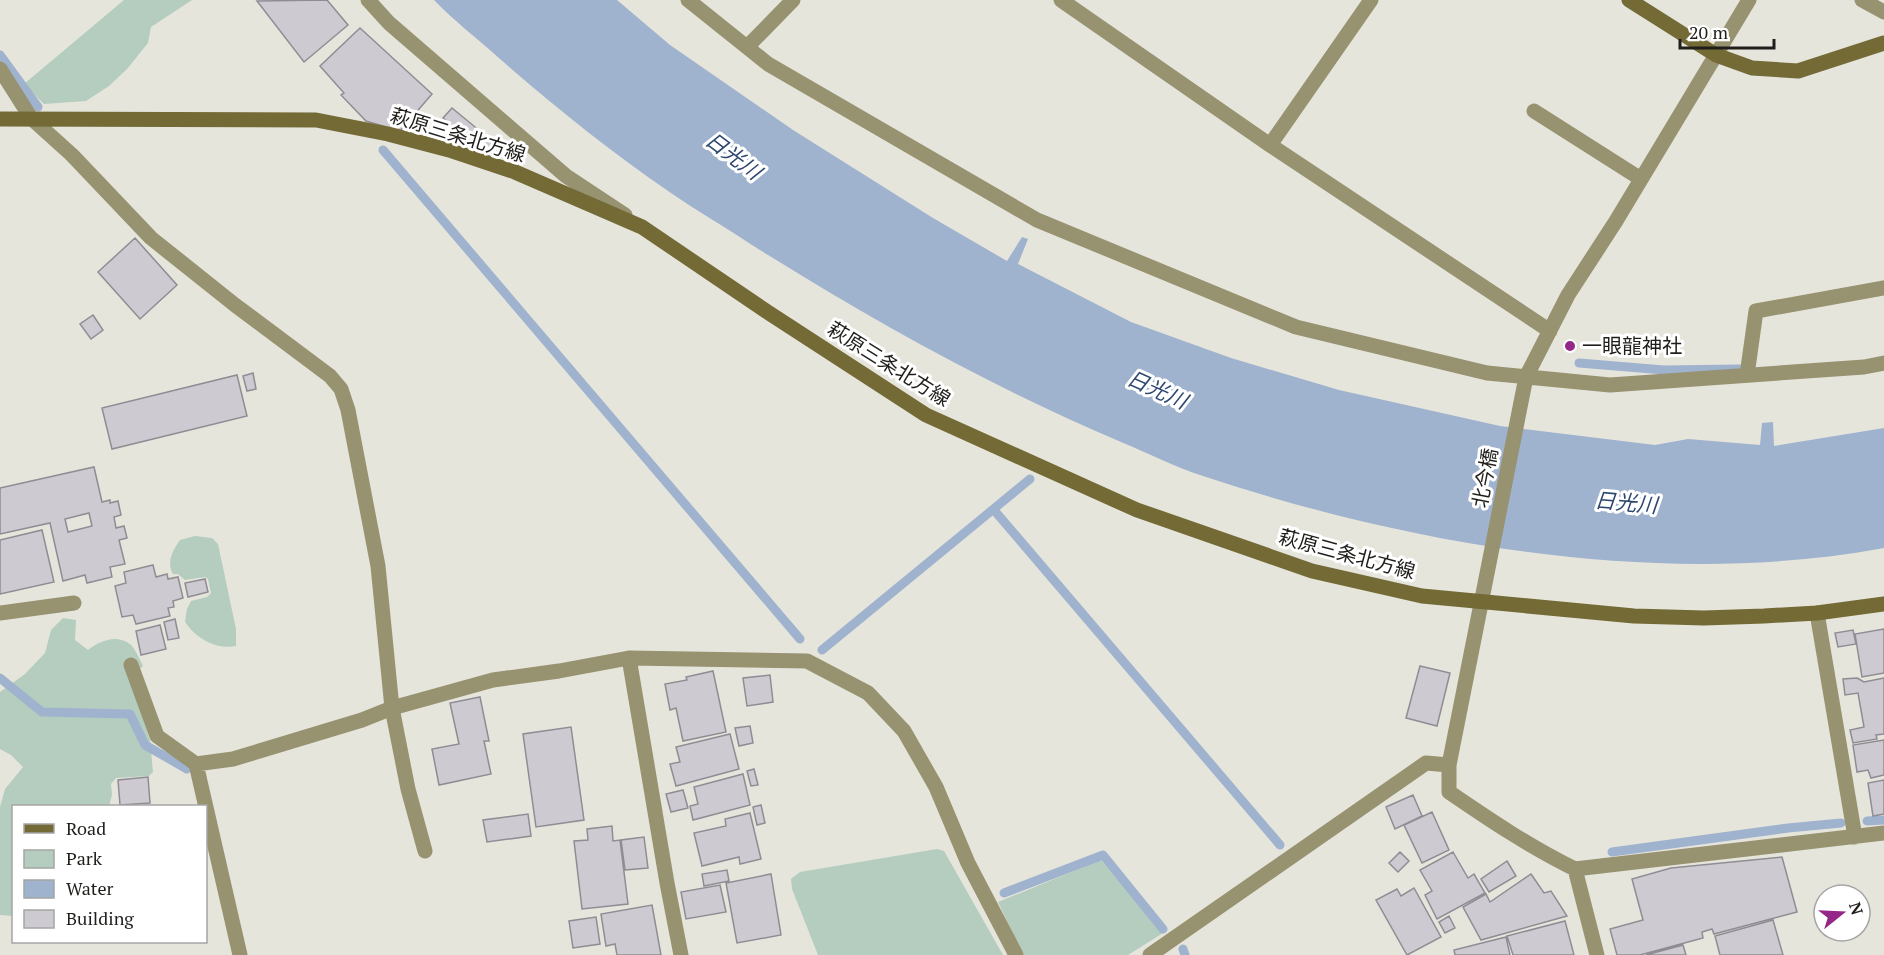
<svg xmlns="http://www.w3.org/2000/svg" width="1884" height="955" font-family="'PT Serif','Noto Sans JP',serif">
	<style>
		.green { fill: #b4cdbe }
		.water { fill: #9fb2ce }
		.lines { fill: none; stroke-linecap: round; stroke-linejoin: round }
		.stream { stroke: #9fb2ce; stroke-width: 9 }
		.building { fill: #cecad2; stroke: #908c94; stroke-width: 1.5; fill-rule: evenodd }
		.lane { stroke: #979270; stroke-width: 15 }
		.street { stroke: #979270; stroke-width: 15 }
		.secondary { stroke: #736a36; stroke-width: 15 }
		.poi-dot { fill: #942788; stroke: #fff; stroke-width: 2 }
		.labels { text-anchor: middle; stroke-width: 6; stroke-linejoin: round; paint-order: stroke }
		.street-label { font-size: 20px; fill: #1f1e1b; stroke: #fff }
		.poi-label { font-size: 20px; fill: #1f1e1b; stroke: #fff; text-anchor: start }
		.water-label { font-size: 21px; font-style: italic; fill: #2d4770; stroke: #fff }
	</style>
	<rect width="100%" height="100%" fill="#e6e5dc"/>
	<!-- green -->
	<path class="green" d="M124,0H192L151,27L148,43L127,69L109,86L86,101L44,104L24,84Z
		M195,536L212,538L218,544L236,629V646C215,650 196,638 185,622L187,609L191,601L207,597L211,593L208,579L205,577L185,580L178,574H173C166,562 173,550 180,540Z
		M63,618L76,620L75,640L88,650C100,641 116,634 130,644C135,648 140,660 143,666L130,677L150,740L153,772L149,776L116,778L111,784L112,795L109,806H14L13,916L0,915V807L5,789L23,767L11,755L0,749V692L25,674L45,653L51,630Z
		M937,849L944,851L1003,955H818L792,889L791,879L800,872Z
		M1101,860L1163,933L1128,955H1023L998,902Z"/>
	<!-- water -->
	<path class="water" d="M434,0H617L670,45L793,130L933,218L1007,261L1022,237L1028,239L1018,264L1131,322L1231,358L1339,390L1500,426L1655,445L1688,439L1760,445L1762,423L1773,422L1774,446L1884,428V548C1663,589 1414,546 1203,476C1175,467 1148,453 1121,442C993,388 870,319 752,245C725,227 697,211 671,193C611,152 554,106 500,59C478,39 454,21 434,0Z"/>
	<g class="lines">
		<!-- stream -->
		<path class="stream" d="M0,55L38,107
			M383,150L800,639
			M1579,363L1664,370L1740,369
			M994,510L1280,845
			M822,650L1030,479
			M0,678L42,712L130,714L145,745L187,769
			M1867,821L1884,820
			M1612,852L1788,828L1841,823
			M1004,893L1103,855L1163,929
			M1183,949L1185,955"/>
	</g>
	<!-- building -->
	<path class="building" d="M327,0L348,25L304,62L257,1Z
		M360,28L432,94L400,131L366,121L341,95L344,93L320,66Z
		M452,108L497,145L488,156L443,118Z
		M135,238L177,285L140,319L98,272Z
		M93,315L103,330L91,339L80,324Z
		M253,373L256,389L247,391L243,376Z
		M237,375L247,416L112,449L102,408Z
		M94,467L102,502L110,500V503L118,501L121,515L114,517L116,528L124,526L127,538L119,540L125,564L110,567L112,577L87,583L85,575L63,581L50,523L0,534V488ZM89,513L92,526L68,532L65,519Z
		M42,530L54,582L0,594V540Z
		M153,565L156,577L167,574L168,579L178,577L183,598L173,601L174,607L168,608L170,616L136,624L133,615L122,617L115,586L126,583L124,572Z
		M205,579L208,592L188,597L185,583Z
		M175,619L179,638L168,640L164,622Z
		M160,625L166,649L141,655L136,631Z
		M1884,629V673L1862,677L1855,634Z
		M1853,630L1856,644L1838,647L1835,633Z
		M1420,666L1450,673L1437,726L1406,718Z
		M713,671L726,732L683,741L676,708L670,710L665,684L687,680L686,677Z
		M770,675L773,702L747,706L743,678Z
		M1857,678L1864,682L1884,678V734L1876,735L1877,739L1853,743L1850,730L1864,727L1858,693L1845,695L1843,679Z
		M480,697L489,741H484L491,774L439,785L432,749L459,744L450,703Z
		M750,726L753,743L739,746L735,728Z
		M571,727L584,820L536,827L523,734Z
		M730,734L739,769L676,786L670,764L680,762L676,747Z
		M1884,740V775L1871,778L1868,770L1857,772L1853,745Z
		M754,769L758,785L751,786L747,771Z
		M743,774L750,805L693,820L690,806L698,804L694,787Z
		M148,777L150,803L120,805L118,780Z
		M1884,780V814L1873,816L1868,783Z
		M683,790L688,808L671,812L666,794Z
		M1413,795L1422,816L1395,829L1386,807Z
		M761,805L765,823L757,825L753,807Z
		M1432,812L1449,850L1422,863L1404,825Z
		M750,813L761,859L740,864L739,857L702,866L694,833L726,826L725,819Z
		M528,814L531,836L487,842L483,820Z
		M612,826L613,841L620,840L628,904L582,909L574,841L588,840L587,829Z
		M644,837L648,868L625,870L621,840Z
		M1400,852L1409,861L1398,872L1389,863Z
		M1453,852L1468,878L1474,874L1485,893L1437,919L1425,895L1432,891L1420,870Z
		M1782,857L1797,912L1714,934L1712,929L1702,932L1703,938L1640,955H1617L1610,929L1643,920L1632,879L1671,868Z
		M1507,861L1516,876L1489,892L1481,879Z
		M727,870L729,881L704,886L702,874Z
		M771,874L781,935L737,943L726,883Z
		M1531,874L1544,893L1551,891L1567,916L1481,940L1463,907L1486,894L1490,902Z
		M720,885L726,912L686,919L681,892Z
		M1414,888L1441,937L1407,955L1376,900L1397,889L1401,896Z
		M652,905L661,955H617L615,944L606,946L601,914Z
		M1449,916L1455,928L1445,933L1439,922Z
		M596,917L600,944L573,948L569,921Z
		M1773,920L1783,955H1720L1715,936Z
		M1565,921L1574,955H1513L1507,936Z
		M1506,937L1510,955H1455L1454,950Z
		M1683,945L1686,955H1646Z"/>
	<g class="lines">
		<!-- lane -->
		<path class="lane" d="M0,613L74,603
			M131,665L157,736L196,764
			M392,708L408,789L425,851"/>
		<!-- street -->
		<path class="street" d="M368,0L389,23L566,176L625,215
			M688,0L768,64L1037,220L1296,327L1487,373L1610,385L1864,367L1884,363
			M1061,0L1270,145L1550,331
			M1862,0L1884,12
			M747,47L793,0
			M0,69L31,118L72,155L151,238L235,305L330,376L341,389L348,410L378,566L392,708
			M1534,111L1641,179
			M1270,145L1371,0
			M1747,375L1756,311L1884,288
			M1817,613L1855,837
			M629,658L667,883L681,955
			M1449,765L1526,377L1568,295L1616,221L1749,0
			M1575,869L1597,955
			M240,955L196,764L233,759L362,720L392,708L493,680L559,671L629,658L807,661L868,693L904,731L936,787L968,863L1016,955
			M1150,955L1426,763L1449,765V792C1490,820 1530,847 1575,869L1884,833"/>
		<!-- secondary -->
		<path class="secondary" d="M1629,0L1716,55L1752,68L1798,71L1884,43
			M0,119L316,120L388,134L449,150L515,172L642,227L769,313L926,415L1137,510L1312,571L1422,596L1634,616L1704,618L1764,616L1817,613L1884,604"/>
	</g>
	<!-- markers -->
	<circle class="poi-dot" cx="1570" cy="346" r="6"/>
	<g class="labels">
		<!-- street labels -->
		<g class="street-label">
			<text transform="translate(458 135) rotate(17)" y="7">萩原三条北方線</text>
			<text transform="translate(889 364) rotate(32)" y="7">萩原三条北方線</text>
			<text transform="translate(1485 478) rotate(-79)" y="7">北今橋</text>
			<text transform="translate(1347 554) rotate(15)" y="7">萩原三条北方線</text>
		</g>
		<!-- poi labels -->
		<g class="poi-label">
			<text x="1582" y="353">一眼龍神社</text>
		</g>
		<!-- water labels -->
		<g class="water-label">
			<text transform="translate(733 156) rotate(37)" y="7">日光川</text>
			<text transform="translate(1157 390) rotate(24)" y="7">日光川</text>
			<text transform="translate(1626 503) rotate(5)" y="7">日光川</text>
		</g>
	</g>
	<!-- legend -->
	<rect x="12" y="805" width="195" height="138" fill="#ffffff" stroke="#a5a5a4" stroke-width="1.5"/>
	<rect x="24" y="824" width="30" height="9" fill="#736a36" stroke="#a5a5a4" stroke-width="1.5"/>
	<text x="66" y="835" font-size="18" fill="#1f1e1b">Road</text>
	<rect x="24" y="850" width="30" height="18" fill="#b4cdbe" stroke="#a5a5a4" stroke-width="1.5"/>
	<text x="66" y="865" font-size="18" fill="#1f1e1b">Park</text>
	<rect x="24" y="880" width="30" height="18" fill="#9fb2ce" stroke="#a5a5a4" stroke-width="1.5"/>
	<text x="66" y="895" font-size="18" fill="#1f1e1b">Water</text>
	<rect x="24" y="910" width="30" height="18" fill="#cecad2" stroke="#a5a5a4" stroke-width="1.5"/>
	<text x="66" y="925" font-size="18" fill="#1f1e1b">Building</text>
	<!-- north arrow -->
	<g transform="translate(1842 913) rotate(72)"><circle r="28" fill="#ffffff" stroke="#a5a5a4" stroke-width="1.5"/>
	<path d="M0-4.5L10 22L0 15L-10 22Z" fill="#942788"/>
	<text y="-9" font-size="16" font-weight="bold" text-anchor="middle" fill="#1f1e1b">N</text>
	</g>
	<!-- scale -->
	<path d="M1680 39v9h94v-9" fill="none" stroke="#1f1e1b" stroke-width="3"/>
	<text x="1689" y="39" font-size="18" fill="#1f1e1b" stroke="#ffffff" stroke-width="4.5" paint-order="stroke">20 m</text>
</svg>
